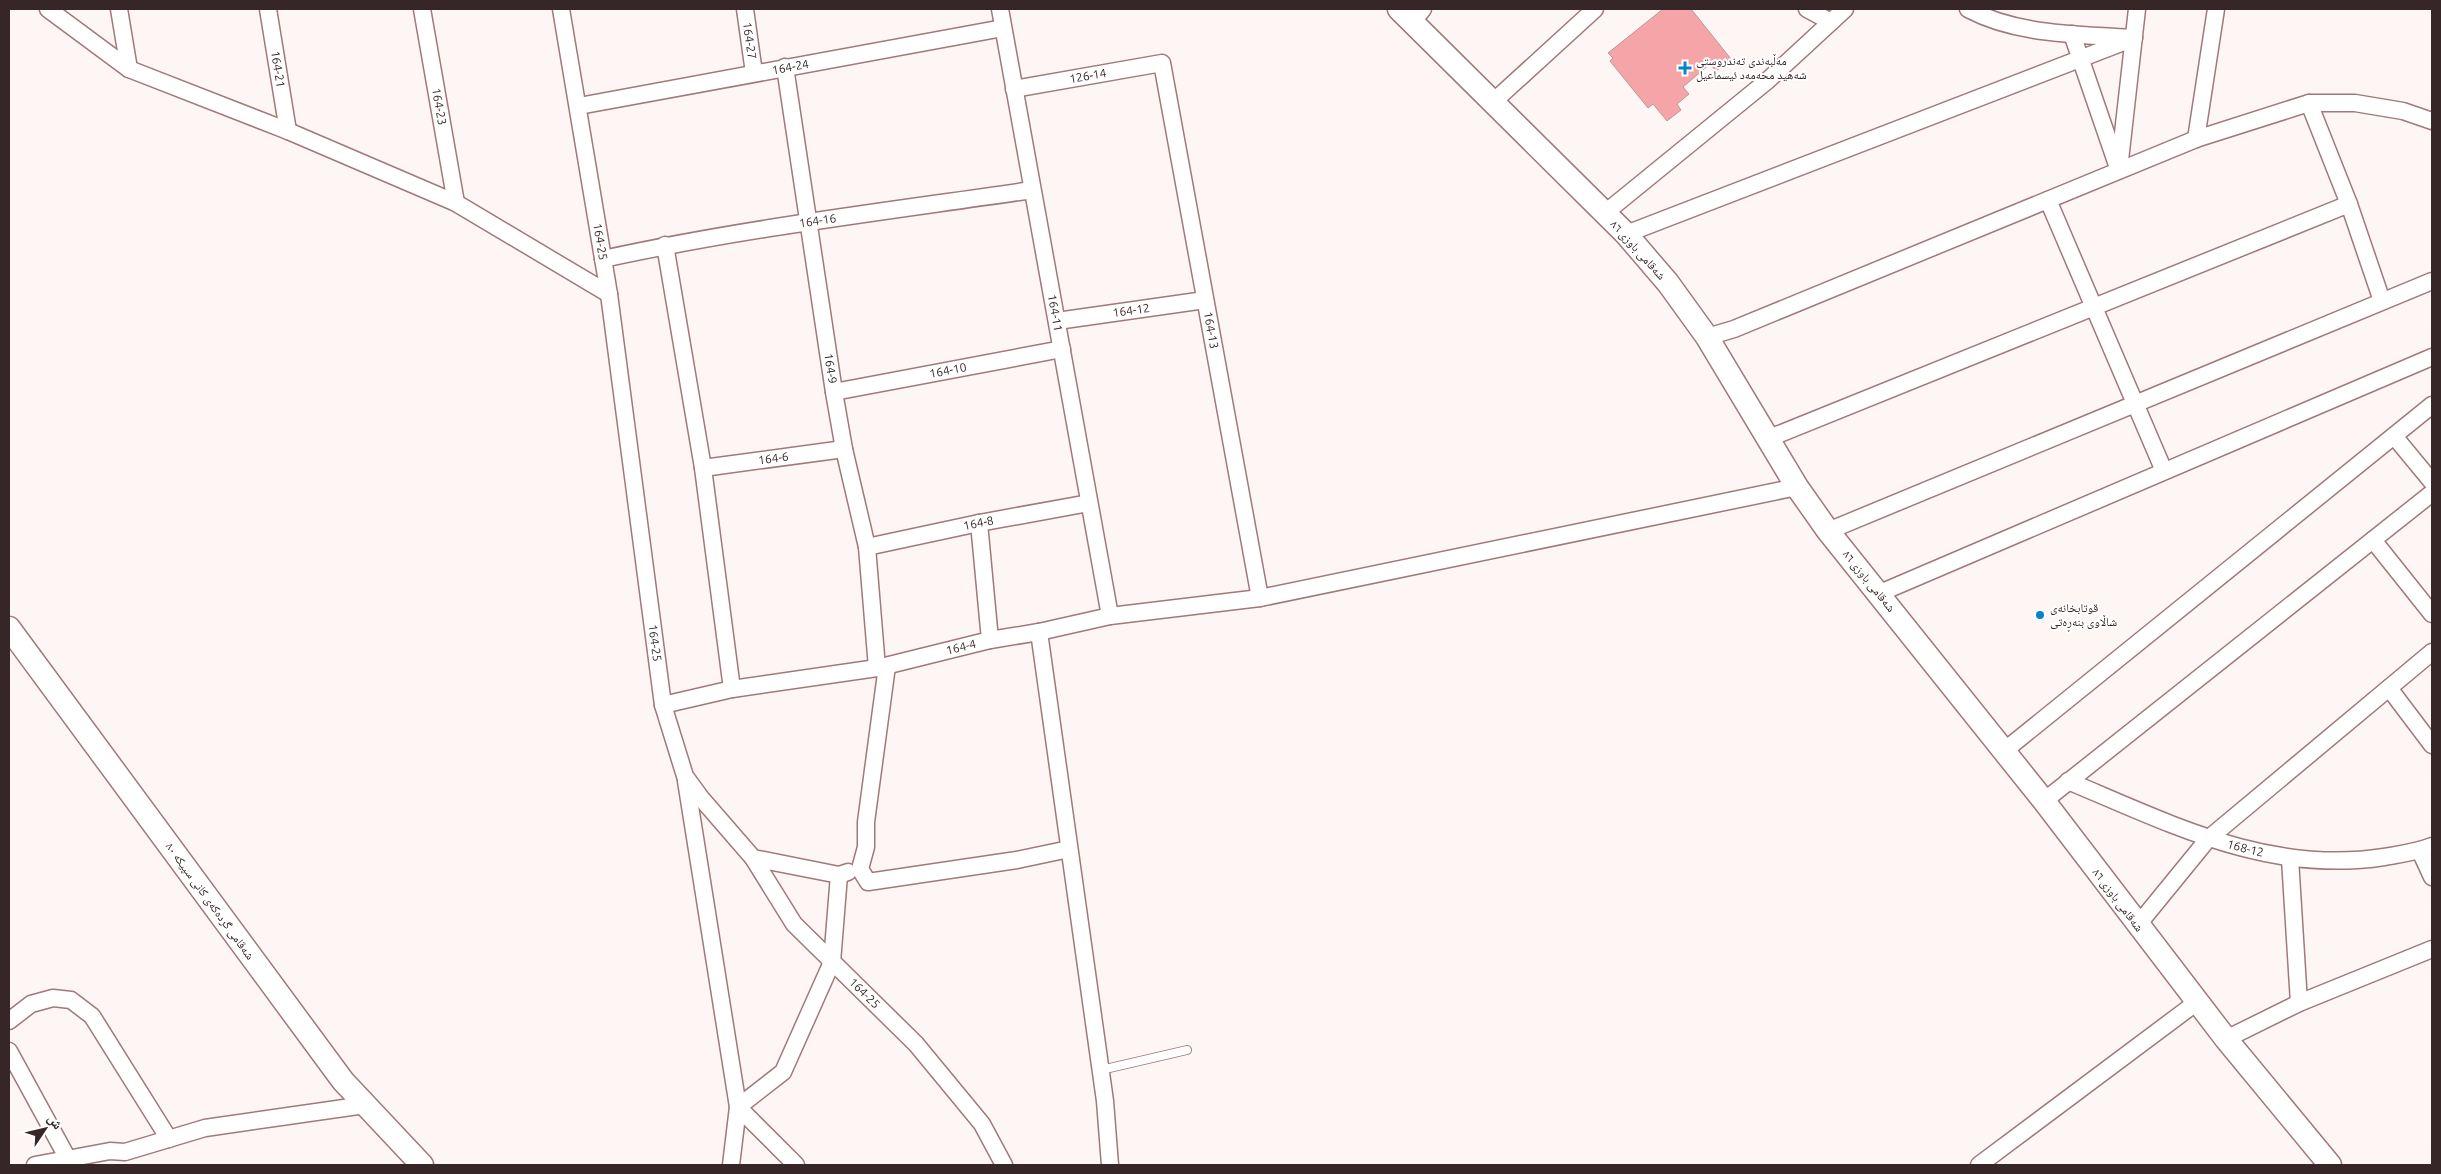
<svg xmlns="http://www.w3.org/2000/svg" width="2441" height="1174" font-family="Ubuntu,'Noto Naskh Arabic',sans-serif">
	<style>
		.building { fill: #f5a5a7; stroke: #bf9797 }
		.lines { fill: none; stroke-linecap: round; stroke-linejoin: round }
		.lane-casing { stroke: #a0797a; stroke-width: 10 }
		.street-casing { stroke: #a0797a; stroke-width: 19 }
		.secondary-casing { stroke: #a0797a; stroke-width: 25 }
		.lane { stroke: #fff; stroke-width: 8 }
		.street { stroke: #fff; stroke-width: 16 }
		.secondary { stroke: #fff; stroke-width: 22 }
		.poi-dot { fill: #0086cc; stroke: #fff; stroke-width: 2 }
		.labels { text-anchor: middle; stroke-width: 4; stroke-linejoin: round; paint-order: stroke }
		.street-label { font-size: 12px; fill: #362627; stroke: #fff }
		.poi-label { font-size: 12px; fill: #362627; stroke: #fff; text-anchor: start }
	</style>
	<rect width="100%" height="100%" fill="#fef5f5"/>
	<!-- building -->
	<path class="building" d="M1663,9H1691L1731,59L1716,71L1710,64L1683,87L1689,94L1677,104L1681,110L1667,121L1653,104L1648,108L1610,61L1613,58L1608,53Z"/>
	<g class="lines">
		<defs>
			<path id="lane" d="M1101,1070L1187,1050"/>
			<g id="street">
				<path d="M48,9L129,69L288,131L456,203L609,294"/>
				<path d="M119,9L129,69"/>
				<path id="s1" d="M268,9L288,131"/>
				<path id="s2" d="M422,9L456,203"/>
				<path id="s3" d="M561,9L609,294L663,705L685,776L701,798L753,858L794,924L916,1044L982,1124L1004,1165"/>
				<path id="s4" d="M745,9L754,73"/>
				<path id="s5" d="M1000,9L1110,616"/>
				<path d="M1807,9L1831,22"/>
				<path d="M1968,9C2017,35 2076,34 2130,38"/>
				<path d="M1412,22L1423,9"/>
				<path d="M2072,34L2117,165"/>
				<path id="s6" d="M785,67L834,392L844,449L867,547L877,668"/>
				<path id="s7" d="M1014,89L1162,63L1260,598"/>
				<path d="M1492,103L1595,9"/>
				<path d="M2309,103L2349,204L2382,301"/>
				<path id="s8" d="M579,106L1003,28"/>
				<path d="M2196,139L2216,9"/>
				<path d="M2119,169L2137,9"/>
				<path d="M2048,200L2164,471"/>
				<path d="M1605,213L1767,81L1845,9"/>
				<path d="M1626,234L2134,38"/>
				<path d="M665,245L703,468L732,689"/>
				<path id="s9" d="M603,259C745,228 889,211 1032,190"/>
				<path id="s10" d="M1057,321L1205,300"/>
				<path d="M1707,337L1734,329L2196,139L2309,103H2355L2403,111L2432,121"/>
				<path id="s11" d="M834,392L1062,349"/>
				<path d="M2394,436L2432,482"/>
				<path d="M1767,439L2349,204"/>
				<path id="s12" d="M703,468L844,449"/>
				<path d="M979,523L990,640"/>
				<path d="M1828,531L2432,281"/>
				<path d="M2373,540L2432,614"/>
				<path id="s13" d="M867,547L979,523L1089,503"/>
				<path d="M1880,593L2432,357"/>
				<path d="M1039,632L1105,1101L1110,1165"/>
				<path d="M887,666L866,822V847L860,869L868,882L1017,860L1069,849"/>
				<path d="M2389,688L2432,745"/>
				<path id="s14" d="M663,705L732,689L877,668L990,640L1039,632L1110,616L1260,598L1797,487"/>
				<path d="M2004,751L2432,405"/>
				<path d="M686,781L738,1107L731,1165"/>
				<path id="s15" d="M2068,781C2171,824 2269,875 2384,857C2401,854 2417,852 2432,846"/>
				<path d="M2044,801L2432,493"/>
				<path d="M2420,851L2432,877"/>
				<path d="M753,858L839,875L848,872"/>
				<path d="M2290,859L2299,1003"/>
				<path d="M2137,926L2208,839L2432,652"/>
				<path d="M9,1021L31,1004L53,998L71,1000L92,1016L169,1139"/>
				<path d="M2226,1039L2299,1003L2432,949"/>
				<path d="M9,1051L68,1159"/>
				<path d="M35,1165L110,1151L125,1152L205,1128L365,1105"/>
				<path d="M796,1165L738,1107L783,1072L832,962L839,875"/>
				<path d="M1979,1165L2197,1002"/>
			</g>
			<path id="secondary" d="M1399,9L1626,234L1668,283L1707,337L1797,487L1828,531L2044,801L2226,1039L2330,1165
				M9,628L343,1081L422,1165"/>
		</defs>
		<!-- lane casing -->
		<use href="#lane" class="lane-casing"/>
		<!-- street casing -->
		<use href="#street" class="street-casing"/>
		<!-- secondary casing -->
		<use href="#secondary" class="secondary-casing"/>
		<!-- lane -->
		<use href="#lane" class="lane"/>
		<!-- street -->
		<use href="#street" class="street"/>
		<!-- secondary -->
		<use href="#secondary" class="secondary"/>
	</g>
	<!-- markers -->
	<g class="poi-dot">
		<path d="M1682.5 60.5h5v5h5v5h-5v5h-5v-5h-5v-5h5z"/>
		<circle cx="2040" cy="615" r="5"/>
	</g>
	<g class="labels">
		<!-- street labels -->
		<g class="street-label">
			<text dy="4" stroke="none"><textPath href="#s4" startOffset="32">164-27</textPath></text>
			<text dy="4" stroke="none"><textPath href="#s8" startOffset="215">164-24</textPath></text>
			<text dy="4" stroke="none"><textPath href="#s1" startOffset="61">164-21</textPath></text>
			<text dy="4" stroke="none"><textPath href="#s7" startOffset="75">126-14</textPath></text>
			<text dy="4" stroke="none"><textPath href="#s2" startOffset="99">164-23</textPath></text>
			<text dy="4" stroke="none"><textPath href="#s9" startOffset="218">164-16</textPath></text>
			<text dy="4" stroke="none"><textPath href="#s3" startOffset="236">164-25</textPath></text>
			<text transform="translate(1638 250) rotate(48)" y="4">شەقامی باوزی ٨٦</text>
			<text dy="4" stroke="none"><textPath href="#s10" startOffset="75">164-12</textPath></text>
			<text dy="4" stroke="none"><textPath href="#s5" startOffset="309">164-11</textPath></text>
			<text dy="4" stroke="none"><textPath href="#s7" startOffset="422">164-13</textPath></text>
			<text dy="4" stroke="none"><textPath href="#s6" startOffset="305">164-9</textPath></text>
			<text dy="4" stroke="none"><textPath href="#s11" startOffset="116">164-10</textPath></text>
			<text dy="4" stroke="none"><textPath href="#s12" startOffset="71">164-6</textPath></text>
			<text dy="4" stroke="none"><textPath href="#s13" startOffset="114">164-8</textPath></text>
			<text transform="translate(1869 581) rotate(51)" y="4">شەقامی باوزی ٨٦</text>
			<text dy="4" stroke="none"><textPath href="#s3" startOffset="641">164-25</textPath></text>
			<text dy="4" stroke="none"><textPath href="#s14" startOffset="304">164-4</textPath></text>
			<text dy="4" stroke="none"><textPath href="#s15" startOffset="190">168-12</textPath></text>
			<text transform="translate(2118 900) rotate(53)" y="4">شەقامی باوزی ٨٦</text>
			<text transform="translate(210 901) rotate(54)" y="4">شەقامی گردەکەی کانی سپیکە ٨٠</text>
			<text dy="4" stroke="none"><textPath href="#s3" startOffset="1061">164-25</textPath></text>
		</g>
		<!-- poi labels -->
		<g class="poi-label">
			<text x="1696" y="65">مەڵبەندی تەندروستی<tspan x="1696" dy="14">شەهید محەمەد ئیسماعیل</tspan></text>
			<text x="2050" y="612">قوتابخانەی<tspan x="2050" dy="14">شاڵاوی بنەڕەتی</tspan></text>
		</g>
	</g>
	<!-- border -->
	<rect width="2441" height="1174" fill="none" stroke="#362627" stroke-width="20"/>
	<!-- north arrow -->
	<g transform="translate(45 1129) rotate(55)" stroke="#ffffff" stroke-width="4" paint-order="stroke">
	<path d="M0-4L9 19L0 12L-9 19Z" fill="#362627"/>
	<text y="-8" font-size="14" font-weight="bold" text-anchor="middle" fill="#362627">ش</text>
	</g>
</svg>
